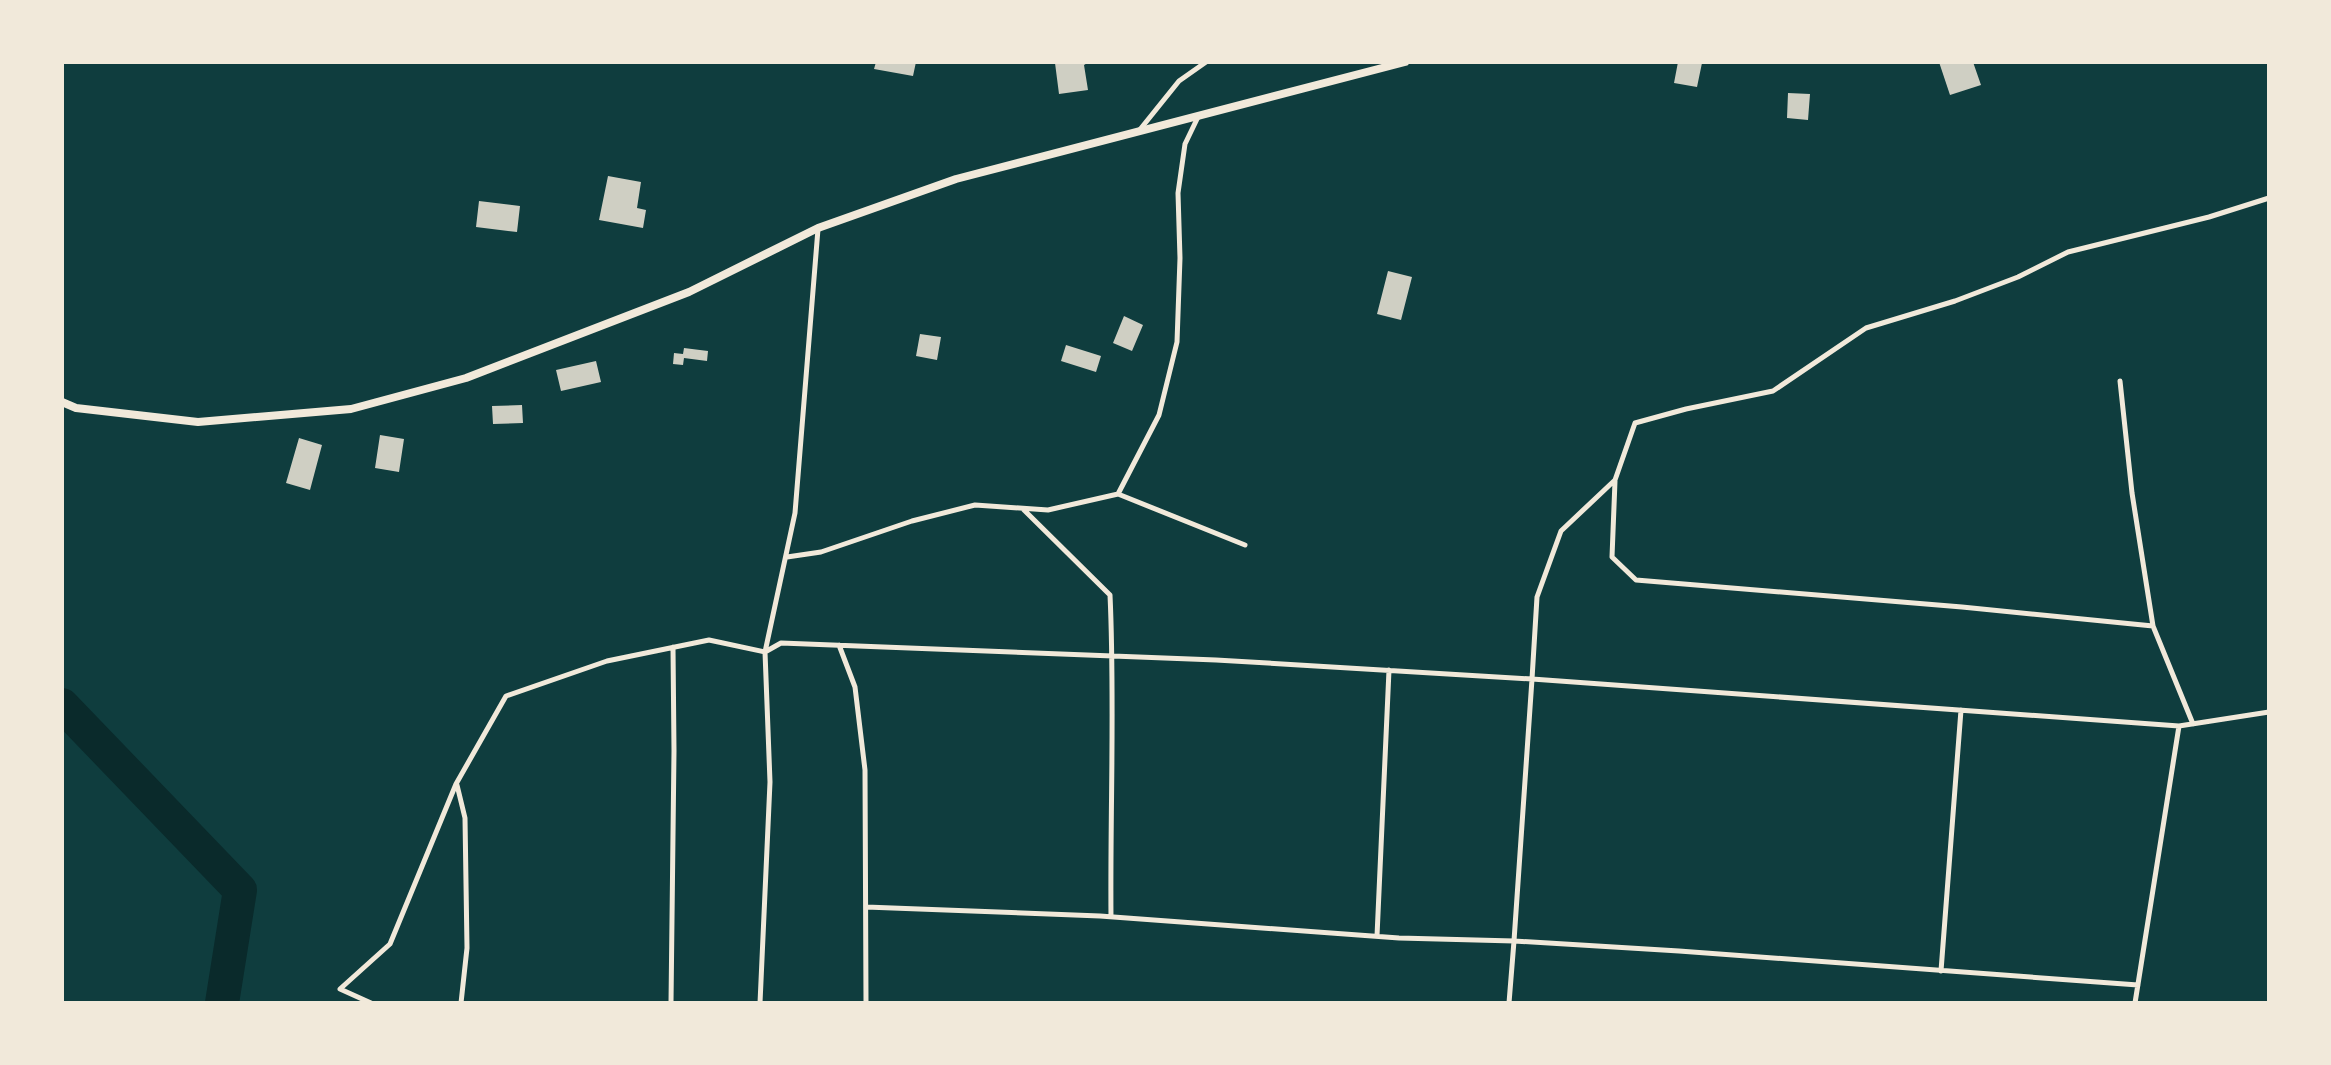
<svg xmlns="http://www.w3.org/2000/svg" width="2331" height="1065" font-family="'Noto Sans',sans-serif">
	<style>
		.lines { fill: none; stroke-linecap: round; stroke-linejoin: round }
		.river { stroke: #0a2a2b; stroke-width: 34 }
		.building { fill: #cfcfc3 }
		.service { stroke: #f1e9da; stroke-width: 5 }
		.minor { stroke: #f1e9da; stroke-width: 8 }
	</style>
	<rect width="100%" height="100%" fill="#0f3d3e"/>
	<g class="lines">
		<!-- river -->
		<path class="river" d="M62,705L240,890L222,1003"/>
	</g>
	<!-- building -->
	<path class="building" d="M876,62H916L913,76L874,69Z
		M1060,62H1089L1084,65L1088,90L1059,94L1055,63Z
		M1678,62L1702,63L1697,87L1674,83Z
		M1939,62H1973L1981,85L1950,95Z
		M1788,93L1810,94L1808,120L1787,118Z
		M608,176L641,182L637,208L646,210L643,228L599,220Z
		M479,201L520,206L517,232L476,227Z
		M1388,271L1412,277L1401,320L1377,314Z
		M1124,316L1143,325L1132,351L1113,343Z
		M920,334L941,337L937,360L916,356Z
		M1066,345L1101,356L1096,372L1061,361Z
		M684,348L708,351L707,361L684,358L683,365L673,364L674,353L683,354Z
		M596,361L601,382L561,391L556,370Z
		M522,405L523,423L493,424L492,406Z
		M380,435L404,439L399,472L375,468Z
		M299,438L322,445L310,490L286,483Z"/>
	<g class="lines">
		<!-- service -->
		<path class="service" d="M1138,132L1179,81L1206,62
			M2120,381L2132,493L2153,626
			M1615,481L1612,557L1636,580L1962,607L2153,626L2193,724
			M1118,494L1245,545
			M1024,510L1110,595C1115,702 1110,809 1111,917
			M787,557L821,552L912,521L975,505L1048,510L1118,494L1159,415L1177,342L1180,258L1178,193L1185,144L1198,117
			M839,645L855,687L865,770L866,1003
			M2179,726L1532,679L1537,597L1561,531L1615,480L1635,423L1686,409L1773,391L1866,328L1955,301L2018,277L2068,252L2209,217L2269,198
			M457,785L465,818L467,948L461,1003
			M1377,936L1389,670
			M1941,971L1961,710
			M371,1003L340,989L390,944L456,784L506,696L607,661L709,640L765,652L795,513L818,229
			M671,1003L674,751L673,647
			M760,1003L770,782L765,652L781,643L1216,660L1532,679L1514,941L1399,938L1100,916L866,907
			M1509,1003L1514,941L1679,951L2138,985
			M2135,1003L2179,726L2269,712"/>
		<!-- minor -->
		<path class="minor" d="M62,402L76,408L198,422L351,409L466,378L689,292L818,228L956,179L1405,62"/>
	</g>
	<!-- border -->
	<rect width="2331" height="1065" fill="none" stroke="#f1e9da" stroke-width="128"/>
</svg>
